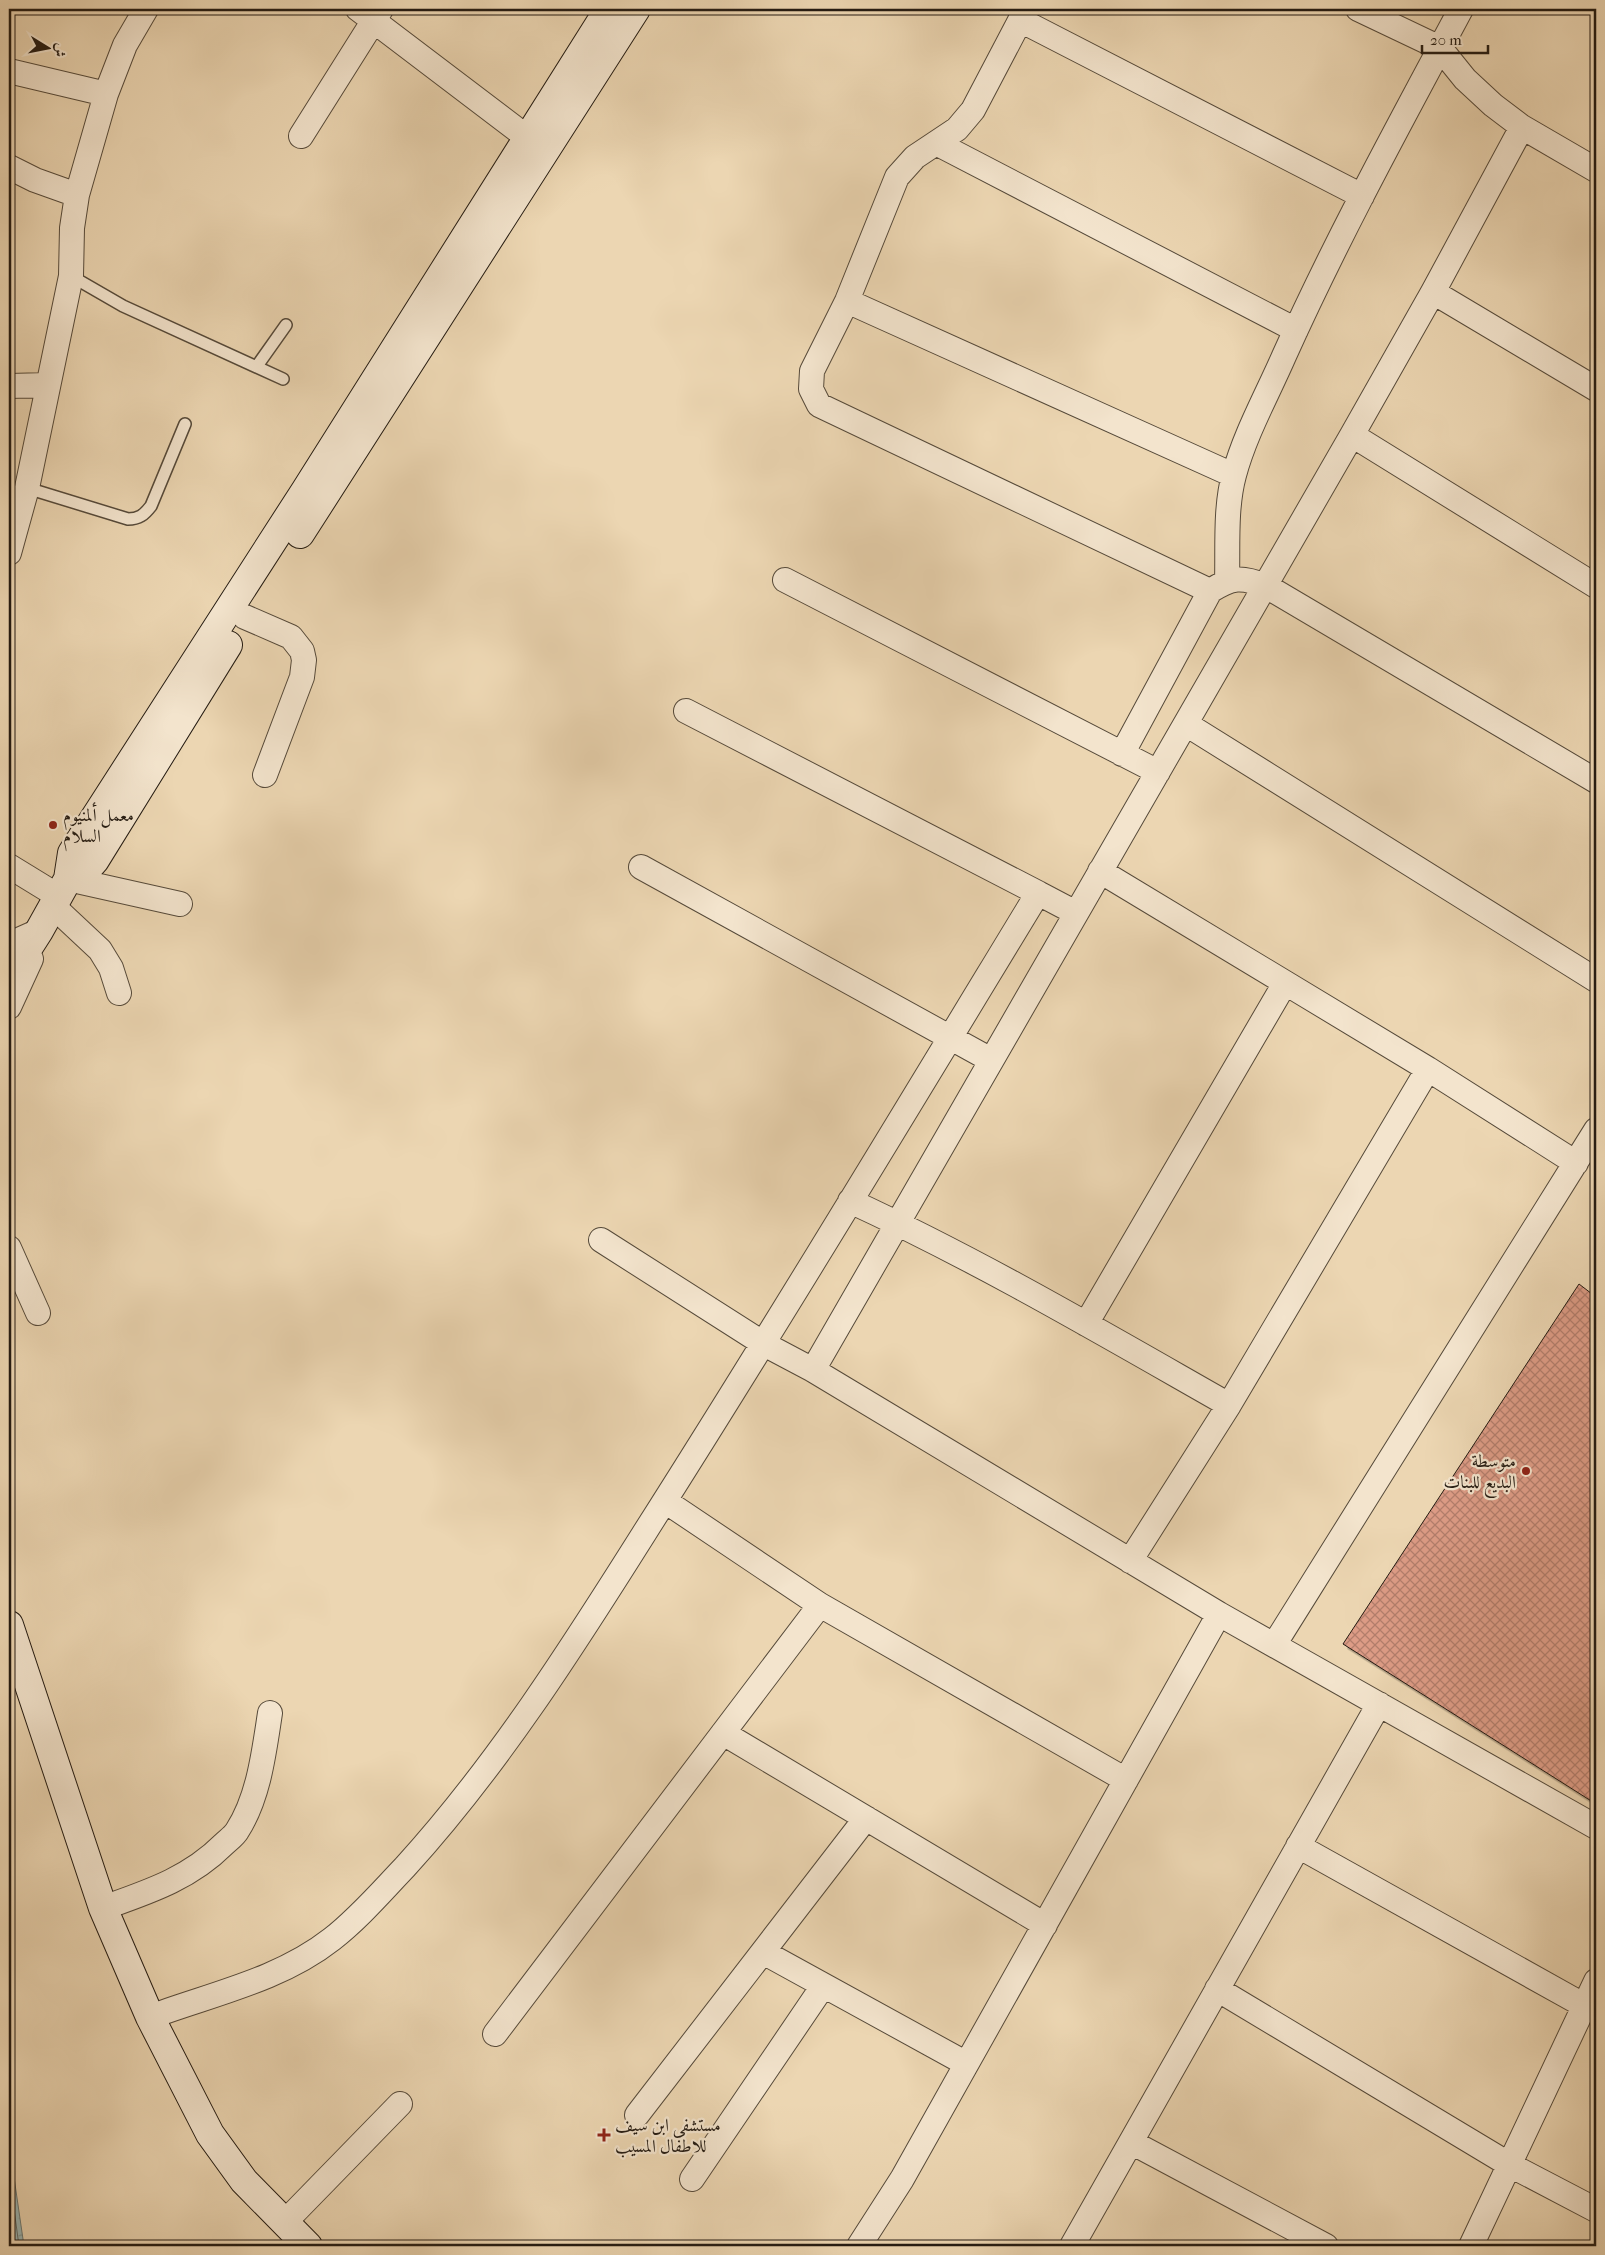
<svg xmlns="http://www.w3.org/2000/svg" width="1605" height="2255" font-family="'IM FELL French Canon',Amiri,serif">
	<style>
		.water { fill: url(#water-ripples); stroke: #6b7974 }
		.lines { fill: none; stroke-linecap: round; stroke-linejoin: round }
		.shore { stroke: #606964; stroke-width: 1 }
		.building { fill: url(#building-cross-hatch); stroke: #241b12; filter: url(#shadow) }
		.lane-casing { stroke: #564a3a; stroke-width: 14 }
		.street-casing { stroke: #564a3a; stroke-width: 26 }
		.secondary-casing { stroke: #241b12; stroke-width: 30 }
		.lane { stroke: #f3e4cd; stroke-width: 11 }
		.street { stroke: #f3e4cd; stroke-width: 24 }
		.secondary { stroke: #f3e4cd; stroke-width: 28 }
		.poi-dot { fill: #8f2418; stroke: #f3e4cd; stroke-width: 2 }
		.labels { text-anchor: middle; stroke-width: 4.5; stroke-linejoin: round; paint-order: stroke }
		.poi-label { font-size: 18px; fill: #241b12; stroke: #f3e4cd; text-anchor: start }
	</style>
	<defs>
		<pattern id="water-ripples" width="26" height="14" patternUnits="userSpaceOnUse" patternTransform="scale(1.25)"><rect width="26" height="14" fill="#9bb7b5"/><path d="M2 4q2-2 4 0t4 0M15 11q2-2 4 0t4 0" fill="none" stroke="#7e9492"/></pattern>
		<pattern id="building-cross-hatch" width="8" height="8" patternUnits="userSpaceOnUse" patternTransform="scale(1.25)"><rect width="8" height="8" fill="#dd9c86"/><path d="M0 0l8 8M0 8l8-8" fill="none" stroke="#b37e6c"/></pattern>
		<filter id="shadow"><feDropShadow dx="4.5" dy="4.5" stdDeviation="0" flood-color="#0004"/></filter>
	</defs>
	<rect width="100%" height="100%" fill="#ecd6b2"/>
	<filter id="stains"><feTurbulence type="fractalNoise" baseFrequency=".004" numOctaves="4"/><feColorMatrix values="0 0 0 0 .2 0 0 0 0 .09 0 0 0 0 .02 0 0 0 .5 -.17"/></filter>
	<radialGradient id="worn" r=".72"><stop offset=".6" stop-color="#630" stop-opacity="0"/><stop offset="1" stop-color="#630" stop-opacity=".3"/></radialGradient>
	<!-- water -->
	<path class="water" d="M9,2143L24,2246H9Z"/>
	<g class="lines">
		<!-- shore -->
		<path class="shore" d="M9,2172L19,2246"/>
	</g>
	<!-- building -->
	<path class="building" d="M1579,1284L1596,1297V1804L1343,1644Z"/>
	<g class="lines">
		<defs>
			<path id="lane" d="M71,276L123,306L283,379
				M257,366L286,325
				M27,488L128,519C139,519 144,515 151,506L185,424"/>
			<path id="street" d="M358,9L528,138
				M1026,9L973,110L957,129L915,157L897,177L847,301L812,371L811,389L819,405L1210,591
				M1358,9L1440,48L1465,79L1493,105L1522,127L1596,170
				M1020,20L1362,196
				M9,71L106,94
				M301,136L381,9
				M938,144L1296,330
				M9,167L35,180L77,195
				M1433,292L1596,389
				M847,301L1233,475
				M9,386L48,385
				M1352,435L1596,586
				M9,553L27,488L71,276L72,228L77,195L106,94L125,45L146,9
				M785,580L1158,772
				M1227,581C1228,547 1225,508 1234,475C1245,434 1267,395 1284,356C1337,238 1400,123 1461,9
				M245,617L291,637L302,651L304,660L302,677L265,775
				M686,711L1038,893
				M1186,724L1596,980
				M1122,754L1210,591C1232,577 1241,576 1266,586L1596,781
				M9,866L58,896
				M641,867L991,1060
				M1100,871L1428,1069L1576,1163
				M68,879L180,904
				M53,906L100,950L111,968L119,993
				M9,949L21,939L39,931
				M9,1007L31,959
				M850,1201C980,1261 1104,1334 1229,1405
				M601,1240L764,1344L813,1370L1219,1614L1596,1827
				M9,1248L38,1313
				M1086,1324L1285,983
				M813,1370L1352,435L1433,292L1522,127
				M665,1501L820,1605L1126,1780
				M1130,1561L1229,1405L1428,1069
				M1274,1645L1596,1130
				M723,1733L1045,1925
				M1298,1846L1585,2006
				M103,1908C148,1892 189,1879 224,1844C228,1840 234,1836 237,1831C259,1797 264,1752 270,1713
				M763,1952L965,2063
				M1217,1989L1510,2165L1596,2210
				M150,2017C212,1994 280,1980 332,1939C359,1918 382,1891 405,1867C497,1766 572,1648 645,1532C779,1321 908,1107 1038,893L1076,913
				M495,2034L820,1605
				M637,2115L866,1818
				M1131,2142L1326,2246
				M692,2179L823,1986
				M284,2223L400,2104
				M859,2246L902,2179L1219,1614
				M1072,2246L1379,1704
				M1471,2246L1596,1981"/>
			<path id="secondary" d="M300,534L636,9
				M68,879L88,868L95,860L228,645
				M9,978L39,931L68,879L72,853L305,491L609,9
				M9,1625L103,1908L150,2017L210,2134L244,2181L308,2246"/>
		</defs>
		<!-- lane casing -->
		<use href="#lane" class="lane-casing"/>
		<!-- street casing -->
		<use href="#street" class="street-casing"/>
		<!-- secondary casing -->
		<use href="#secondary" class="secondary-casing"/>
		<!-- lane -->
		<use href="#lane" class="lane"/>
		<!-- street -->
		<use href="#street" class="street"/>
		<!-- secondary -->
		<use href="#secondary" class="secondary"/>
	</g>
	<!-- markers -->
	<g class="poi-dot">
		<circle cx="53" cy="825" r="5"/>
		<circle cx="1526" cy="1471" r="5"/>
		<path d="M601.5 2127.5h5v5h5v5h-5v5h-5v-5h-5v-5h5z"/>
	</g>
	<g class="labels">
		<!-- poi labels -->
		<g class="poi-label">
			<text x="63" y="821">معمل ألمنيوم<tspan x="63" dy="21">السلام</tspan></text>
			<text x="1516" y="1467" text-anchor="end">متوسطة<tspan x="1516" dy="21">البديع للبنات</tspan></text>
			<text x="615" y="2131">مستشفى ابن سيف<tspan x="615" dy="21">للاطفال المسيب</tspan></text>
		</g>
	</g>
	<!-- margin -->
	<rect width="1605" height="2255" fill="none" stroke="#ecd6b2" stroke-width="30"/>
	<rect x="10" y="10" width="1585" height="2235" fill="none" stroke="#241b12" stroke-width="2.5"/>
	<rect x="15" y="15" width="1575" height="2225" fill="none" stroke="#241b12"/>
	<!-- north arrow -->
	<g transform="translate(48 48) rotate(100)" stroke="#f3e4cd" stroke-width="4" paint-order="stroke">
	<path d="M0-4L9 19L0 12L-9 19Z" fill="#241b12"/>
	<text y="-8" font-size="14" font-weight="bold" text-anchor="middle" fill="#241b12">ش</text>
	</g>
	<!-- scale -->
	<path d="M1422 45v8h66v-8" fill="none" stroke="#241b12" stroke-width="2.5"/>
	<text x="1430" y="45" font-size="15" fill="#241b12" stroke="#f3e4cd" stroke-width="4" paint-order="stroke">20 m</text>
	<rect width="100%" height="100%" filter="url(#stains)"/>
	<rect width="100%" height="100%" fill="url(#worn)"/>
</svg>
